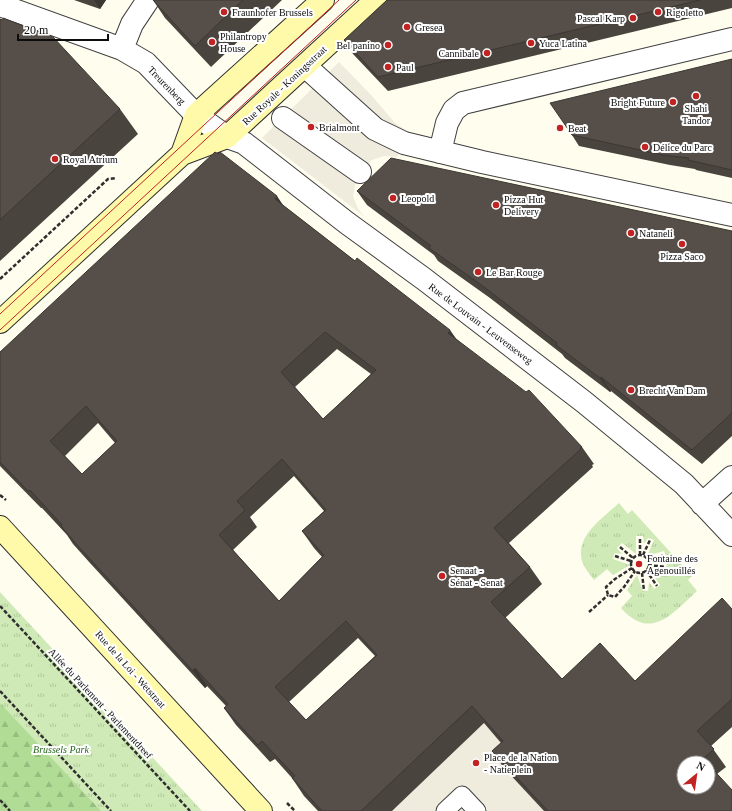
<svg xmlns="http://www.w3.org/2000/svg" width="732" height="811" font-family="'Times New Roman',serif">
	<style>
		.grass { fill: url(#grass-tufts) }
		.forest { fill: url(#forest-firs) }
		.plaza { fill: #efebdd }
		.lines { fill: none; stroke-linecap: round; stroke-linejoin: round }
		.lane-casing { stroke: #404040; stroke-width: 19 }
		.street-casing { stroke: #404040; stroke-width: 24 }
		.secondary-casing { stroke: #2f2f2f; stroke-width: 24 }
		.path { stroke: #2f2f2f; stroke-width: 2.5; stroke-dasharray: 4 2; stroke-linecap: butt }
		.lane { stroke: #fff; stroke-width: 17 }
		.street { stroke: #fff; stroke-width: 22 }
		.secondary { stroke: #fffaa9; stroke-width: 22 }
		.tram { stroke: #c12322; stroke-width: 1 }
		.wall { fill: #4a443f; fill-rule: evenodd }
		.shaded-wall { fill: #3c3733 }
		.building { fill: #564f49; stroke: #3c3733; fill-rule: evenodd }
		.poi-dot { fill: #c12322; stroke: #fff; stroke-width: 1.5 }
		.labels { text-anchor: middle; stroke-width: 4; stroke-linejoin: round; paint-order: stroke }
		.poi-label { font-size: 10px; fill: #0d0d0d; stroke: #fff; text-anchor: start }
		.street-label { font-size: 10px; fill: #0d0d0d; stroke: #fff }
		.park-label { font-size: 10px; font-style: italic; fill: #27671c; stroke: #fff }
	</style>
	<defs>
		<pattern id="grass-tufts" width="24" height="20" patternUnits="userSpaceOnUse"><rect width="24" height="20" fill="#cfeab6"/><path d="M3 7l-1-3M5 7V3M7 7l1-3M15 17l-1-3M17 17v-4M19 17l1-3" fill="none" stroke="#b1c89b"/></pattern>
		<pattern id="forest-firs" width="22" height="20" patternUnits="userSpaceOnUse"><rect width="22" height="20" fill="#b1dc95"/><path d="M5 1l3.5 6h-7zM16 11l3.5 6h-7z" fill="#97bc7f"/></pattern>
	</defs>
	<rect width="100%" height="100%" fill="#fffdee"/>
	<!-- grass -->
	<path class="grass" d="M619,503L628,514L632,510L692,576L688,580L697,591C673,613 651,642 621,608L632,596L627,590L637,575L643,591H648L649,582L654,589L660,585L649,569L666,570L667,563L661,561L667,558L664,551L647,556L654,540L648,538L644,544L643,536H636V554L622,543L617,548L622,554L615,553L614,554L613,559L630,565L613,575L607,569L594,580C590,574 584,568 582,561C575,536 603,518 619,503Z
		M0,592L202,811H0Z"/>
	<!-- forest -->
	<path class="forest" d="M0,703L101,811H0Z"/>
	<!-- plaza -->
	<path class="plaza" d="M339,62L372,96L395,123L409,132L397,157L384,156L372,160L363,167L357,177L353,196L358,209L365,217L262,138Z
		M484,723L515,758L505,768L544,811H392Z"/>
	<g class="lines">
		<defs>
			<path id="lane" d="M445,811L462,795L477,811"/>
			<path id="street" d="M0,5L122,49L146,63L196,115L227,137L244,143L347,223L424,279L584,402L684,484L732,535
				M122,49L132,24L148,0
				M305,66L375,129L404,143L482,162L732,215
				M283,118L360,172
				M440,152L447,123L454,110L463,103L732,39
				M702,504L732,477"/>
			<path id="secondary" d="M182,154L196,115L323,0
				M0,322L182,154L227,137L376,0
				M0,527L261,811"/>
		</defs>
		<!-- lane casing -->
		<use href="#lane" class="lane-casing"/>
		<!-- street casing -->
		<use href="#street" class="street-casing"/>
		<!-- secondary casing -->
		<use href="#secondary" class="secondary-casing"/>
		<!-- path -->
		<path class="path" d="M0,279L108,179L116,178
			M0,495L6,500
			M620,547L633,558
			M631 564a9 9 0 1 1 18 0a9 9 0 1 1-18 0Z
			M640,555V537
			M643,555L650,540
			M615,556L631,561
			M648,560L665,555
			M648,565L666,567
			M632,568L615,579L606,587L608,595L615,597L624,587L635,571
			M646,570L657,586
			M642,573L644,591
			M0,606L190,811
			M589,612L608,595
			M0,691L111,811
			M0,800L10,811
			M287,803L295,811"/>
		<!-- lane -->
		<use href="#lane" class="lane"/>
		<!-- street -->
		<use href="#street" class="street"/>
		<!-- secondary -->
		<use href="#secondary" class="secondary"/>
		<!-- tram -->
		<path class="tram" d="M0,314L339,0
			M0,330L356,0"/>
	</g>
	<!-- wall -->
	<path class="wall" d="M74,0H106L100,9Z
		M153,0H282L211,67L165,18Z
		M387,0H732V8L388,91L353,54L344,40Z
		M0,19L120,109L138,134L0,261Z
		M732,59V178L696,170L695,169L670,165L579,146L572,135Z
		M357,191L732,231V436L702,464L611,391L610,392L565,358L562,354L490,298L438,261L434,255L367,205Z
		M285,207L456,339L582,447L594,464L592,465L593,467L509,543L530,567L542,584L505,618L562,679L635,681L732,609V727L711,746L726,767L717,774L732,811H544L504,768L492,751L501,743L484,723L392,811H318L304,796L292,778L275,759L270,762L236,725L224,708L226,706L207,686L205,688L90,563L73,544L67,535L42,508H41L0,466V352ZM337,349L371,374L323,419L295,387ZM98,423L115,443L82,474L65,456ZM294,476L324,511L302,531L314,548L322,557L279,601L233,550L257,527L250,517ZM358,638L375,656L306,720L289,702ZM684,763H708V787Z"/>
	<!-- shaded-wall -->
	<path class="shaded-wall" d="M94,0H106L100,9Z
		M277,196L289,214L275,199Z
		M450,330L462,347L448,333Z
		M601,377L611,391L610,392L600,378Z
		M195,668L207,686L205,688L193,671Z"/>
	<!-- building -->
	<path class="building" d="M153,0H243L195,46Z
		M387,0H700L378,77L344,40Z
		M3,18L53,37L120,109L0,220V19L3,20Z
		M732,59V170L688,160L689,158L663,155L572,135L550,103Z
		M215,152L218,154L220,152L277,196L275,199L355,261L357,258L450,330L448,333L526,392L529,390L582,447L580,448L581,449L494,528L530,567L491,602L562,679L600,643L635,681L722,598L732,609V699L697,731L714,749L703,759L707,763H684V787H708V764L732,790V811H548L492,751L503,741L472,706L361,811H322L292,778L295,776L262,741L258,745L224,708L228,704L195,668L193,671L78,546L61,526L62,525L30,490L28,491L0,462V352ZM325,332L376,370L323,419L281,372ZM86,406L117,441L82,474L50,441ZM282,459L326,510L302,531L324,555L279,601L219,535L245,510L237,501ZM346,621L377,655L306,720L275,687Z
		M391,158L732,231V413L692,450L601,377L600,378L556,345L557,343L480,284L429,248L431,246L357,191Z"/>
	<!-- markers -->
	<g class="poi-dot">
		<circle cx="224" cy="12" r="4"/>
		<circle cx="658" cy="12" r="4"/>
		<circle cx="633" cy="18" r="4"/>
		<circle cx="407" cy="27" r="4"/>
		<circle cx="212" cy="42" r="4"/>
		<circle cx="531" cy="43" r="4"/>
		<circle cx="388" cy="45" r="4"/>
		<circle cx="487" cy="53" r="4"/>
		<circle cx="388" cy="67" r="4"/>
		<circle cx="696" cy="96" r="4"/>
		<circle cx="673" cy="102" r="4"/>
		<circle cx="311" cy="127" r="4"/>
		<circle cx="560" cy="128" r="4"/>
		<circle cx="645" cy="147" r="4"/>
		<circle cx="55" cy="159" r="4"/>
		<circle cx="393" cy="198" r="4"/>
		<circle cx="496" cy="205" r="4"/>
		<circle cx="631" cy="233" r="4"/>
		<circle cx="682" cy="244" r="4"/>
		<circle cx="478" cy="272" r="4"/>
		<circle cx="631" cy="390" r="4"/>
		<circle cx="639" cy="564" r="4"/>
		<circle cx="442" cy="576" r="4"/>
		<circle cx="476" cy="763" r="4"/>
	</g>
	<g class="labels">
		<!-- poi labels -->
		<g class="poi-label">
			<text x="232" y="16">Fraunhofer Brussels</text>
			<text x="666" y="16">Rigoletto</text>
			<text x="625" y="22" text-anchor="end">Pascal Karp</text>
			<text x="415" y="31">Gresea</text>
			<text x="220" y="40">Philantropy<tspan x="220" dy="12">House</tspan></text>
			<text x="539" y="47">Yuca Latina</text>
			<text x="380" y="49" text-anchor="end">Bel panino</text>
			<text x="479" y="57" text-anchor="end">Cannibale</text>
			<text x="396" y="71">Paul</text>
			<text x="665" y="106" text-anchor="end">Bright Future</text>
			<text x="696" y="112" text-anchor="middle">Shahi<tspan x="696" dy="12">Tandor</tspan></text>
			<text x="319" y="131">Brialmont</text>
			<text x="568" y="132">Beat</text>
			<text x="653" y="151">Délice du Parc</text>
			<text x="63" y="163">Royal Atrium</text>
			<text x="401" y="202">Leopold</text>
			<text x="504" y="203">Pizza Hut<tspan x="504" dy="12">Delivery</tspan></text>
			<text x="639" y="237">Nataneli</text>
			<text x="682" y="260" text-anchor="middle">Pizza Saco</text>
			<text x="486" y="276">Le Bar Rouge</text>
			<text x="639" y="394">Brecht Van Dam</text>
			<text x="647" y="562">Fontaine des<tspan x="647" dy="12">Agenouillés</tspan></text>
			<text x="450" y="574">Senaat -<tspan x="450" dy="12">Sénat - Senat</tspan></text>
			<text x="484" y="761">Place de la Nation<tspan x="484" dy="12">- Natieplein</tspan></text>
		</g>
		<!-- street labels -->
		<g class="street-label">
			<text transform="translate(167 85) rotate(46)" y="4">Treurenberg</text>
			<text transform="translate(284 85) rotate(-43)" y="4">Rue Royale - Koningsstraat</text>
			<text transform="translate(481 323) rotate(37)" y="4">Rue de Louvain - Leuvenseweg</text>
			<text transform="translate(131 669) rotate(48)" y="4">Rue de la Loi - Wetstraat</text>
			<text transform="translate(101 703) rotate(47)" y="4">Allée du Parlement - Parlementdreef</text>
		</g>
		<!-- park labels -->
		<g class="park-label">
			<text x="61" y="753">Brussels Park</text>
		</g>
	</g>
	<!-- north arrow -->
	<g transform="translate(696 775) rotate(29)"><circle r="19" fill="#ffffff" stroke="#9e9e9e"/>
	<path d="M0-3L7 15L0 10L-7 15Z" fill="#c12322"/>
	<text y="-6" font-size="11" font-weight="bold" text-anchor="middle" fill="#0d0d0d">N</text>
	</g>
	<!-- scale -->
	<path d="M18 34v6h90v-6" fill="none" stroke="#0d0d0d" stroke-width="2"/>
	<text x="24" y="34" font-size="12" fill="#0d0d0d" stroke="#ffffff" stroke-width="3" paint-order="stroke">20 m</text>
</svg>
